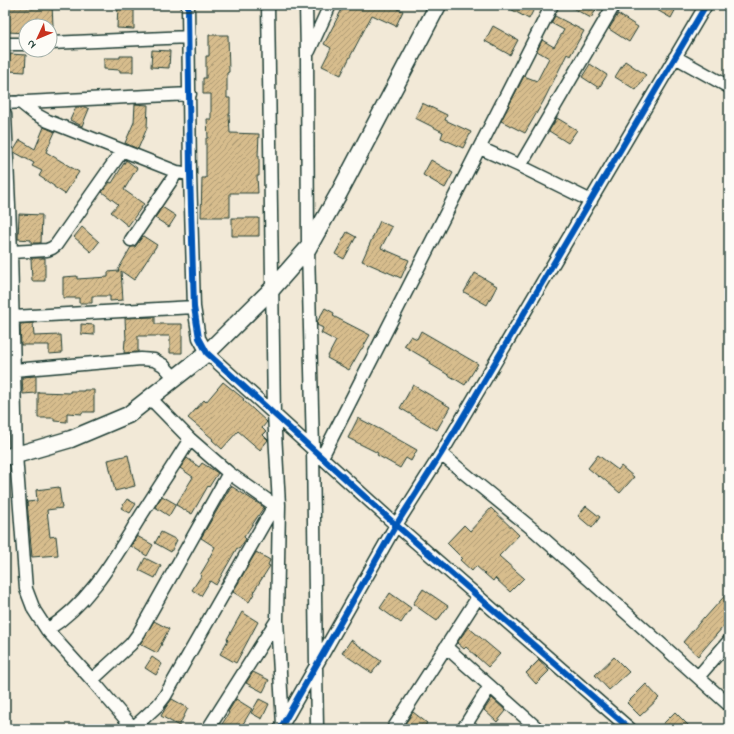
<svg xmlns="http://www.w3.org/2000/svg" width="734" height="734" font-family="'Indie Flower',sans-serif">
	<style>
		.building { fill: url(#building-hatch); stroke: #1f3d34 }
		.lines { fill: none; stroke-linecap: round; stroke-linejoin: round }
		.minor-casing { stroke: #1f3d34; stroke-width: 15 }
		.major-casing { stroke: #1f3d34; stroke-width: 19 }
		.minor { stroke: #fdfcf7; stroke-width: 12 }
		.major { stroke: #fdfcf7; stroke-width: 16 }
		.cycleway-casing { stroke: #fdfcf7; stroke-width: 8 }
		.cycleway { stroke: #0057b8; stroke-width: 6 }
	</style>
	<defs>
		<pattern id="building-hatch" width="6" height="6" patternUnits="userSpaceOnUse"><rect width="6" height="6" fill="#d7bd8d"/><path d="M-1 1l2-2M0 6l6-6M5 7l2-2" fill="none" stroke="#ae9b74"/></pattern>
	</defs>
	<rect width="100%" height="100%" fill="#f2e9d7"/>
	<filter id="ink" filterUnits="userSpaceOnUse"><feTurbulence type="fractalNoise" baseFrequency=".025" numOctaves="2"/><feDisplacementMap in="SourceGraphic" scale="8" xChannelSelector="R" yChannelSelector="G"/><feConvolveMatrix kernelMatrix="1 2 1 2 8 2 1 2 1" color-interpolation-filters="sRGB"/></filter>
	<g filter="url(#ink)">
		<!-- building -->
		<path class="building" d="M35,5H52L53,26H26V33L8,32L9,7L35,8Z
			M118,5L134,6V29L117,28Z
			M344,5H398L397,9L403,11L396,26L372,15L350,57L341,75L322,66L331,48L324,44Z
			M503,5H536L529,19Z
			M567,5H587L596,10L591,18Z
			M648,5H678L671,18Z
			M618,14L638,27L629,42L609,29Z
			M555,16L584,31L570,56L567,54L543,102L525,133L501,121L524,76L537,81L549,58L537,51L542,40L554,47L564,30L551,23Z
			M493,26L518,40L510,55L485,41Z
			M209,35H228L229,72L227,73V98H230V114H229L230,133L259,134L258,156H259V176H257L258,193H230V217H201L202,178H206V138H208L207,119H211V94H203V78H206V56H209Z
			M152,50L170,51L169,68L151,67Z
			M10,54L26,55L25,72L9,71Z
			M120,56H133V72H120V70L104,69V58H120Z
			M625,61L646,75L636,90L615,77Z
			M590,64L607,75L599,88L582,77Z
			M422,103L447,115L445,120L471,132L463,148L441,138L443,132L415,118Z
			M135,104L148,105L147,128L138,149L125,143L134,122Z
			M76,107H85L89,109L82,126L70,120Z
			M557,118L577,130L568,143L549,131Z
			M44,127L55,132L46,152L79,172L65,194L54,187V186L39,176L42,171L32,166L34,163L14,152V150L20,140L35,149Z
			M126,160L137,168L124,190L144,204L128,226L111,212L118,204L102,192L110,182L112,183Z
			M431,160L453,173L445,188L423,175Z
			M162,207L176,216L169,227L155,218Z
			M19,214L42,215L41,243H31V240L18,239Z
			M232,218H259V236H232Z
			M380,221L392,227L381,248L409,260L401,278L362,261Z
			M82,227L99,242L91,252L74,237Z
			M347,232L356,237L344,259L335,254Z
			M143,236L157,245L134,280L121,271L123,300L110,301V296H92V303H79V298H63V277L77,276V279L108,277V272L119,271L118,270L131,247H135L137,244Z
			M31,258H45V281H32Z
			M475,273L497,286L487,305L464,292Z
			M325,308L334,313L333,316L370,335L362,349H361L349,370L327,358L336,341L321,333L323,328L317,325V322Z
			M155,317V324H182V353H170V336H138V352L124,353L125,340H126L125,318Z
			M33,323L34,336L61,335L62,353L49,354V345H21L20,324Z
			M81,324L94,325V335L81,334Z
			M421,331L478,364L465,385L430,364L431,362L404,346L411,336L417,339Z
			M36,376V393L23,394L22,377Z
			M223,382L244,399L243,400L267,422L262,428L266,432L263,435L268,440L260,450L238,431L222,449L212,440L213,439L188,418L204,400L206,402Z
			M413,385L450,407L437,430L400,408Z
			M84,390H94V412H82V414L67,413V422L54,421V418H38V392L70,393V391H84Z
			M358,418L385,432L417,450L411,461L406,458L400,468L377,455L378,453L348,438Z
			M128,455L135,486L115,491L108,460Z
			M598,455L618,470L621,466L634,477L620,493L600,476L599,477L588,468Z
			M187,458L199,467L202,463L218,473L209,487L208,486L192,514L176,505L193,477L180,468Z
			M231,486L264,507L244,537L246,539L239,549L237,548L216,585L210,581L201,596L192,590L201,576L200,575L209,560H208L215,547L201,538Z
			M59,487L62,508L47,510L50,537L56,536L58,555L32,557L27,502L37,501L36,490Z
			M162,496L176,504L169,516L155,507Z
			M127,499L136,504L130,513L121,508Z
			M586,506L600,517L592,528L578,516Z
			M491,508L519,535L499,556L524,578L510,592L495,578L493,581L476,566L472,571L460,560L462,558L447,543L464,525L470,531Z
			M161,532L177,540L171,552L155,543Z
			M137,536L153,545L147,556L131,546Z
			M256,552L270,560L268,565L270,566L254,591L255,592L249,602L233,592Z
			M145,558L161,566L155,578L139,570Z
			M423,589L448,606L437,621L413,604Z
			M729,591V620L698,656L683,642L704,617L705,618Z
			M390,593L411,608L401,623L380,608Z
			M242,612L258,622L236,663L220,654L228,640L227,639Z
			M154,621L169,629L161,644H162L157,653L140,644Z
			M468,627L500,654L488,667L466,647L464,649L457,643Z
			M351,640L381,661L372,673L342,653Z
			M152,657L162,664L156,675L145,668Z
			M614,657L629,672L609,690L595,675Z
			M539,660L549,671L536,684L526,673Z
			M253,672L269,680L263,692L246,683Z
			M646,684L659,698L640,716L627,703Z
			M492,698L506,711L497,722L484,710Z
			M172,699L188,708L179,726L161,716L166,707Z
			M236,699L252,709L240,729H219L229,713L228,712Z
			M259,699L269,704L262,719L251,713Z
			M413,712L427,723L423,729H412L405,724Z
			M675,712L692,729H658Z"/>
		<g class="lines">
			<defs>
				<path id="minor" d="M188,5L190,174L194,307L199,338L207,353L396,525L630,729
					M268,5L274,414L279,505L277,620L283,725
					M306,5L307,54L308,248L313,449L316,666L317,729
					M50,43L189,37
					M5,44H26
					M309,51L330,5
					M675,57L729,87
					M20,102L35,114L48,121L177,172L190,174
					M5,103L190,94
					M5,114L11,252L16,455L26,589L34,610L47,630L92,680L133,728
					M480,148L520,166L591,201
					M520,166L614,5
					M131,240L177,172
					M11,252L47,250L52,248L56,245L122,151
					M13,317L194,307
					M5,366L14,370L141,359L154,360L163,365L175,378
					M150,398L190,439L229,473L270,502L275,504L279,505
					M441,454L535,531L729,705
					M322,457L552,5
					M47,630C87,605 111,564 135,525C153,496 172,468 190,439
					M446,647L538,729
					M698,677L729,641
					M92,680L131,644L139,633L229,473
					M132,729L158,705L165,696L275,504
					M208,729L277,620
					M280,729L396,525L441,454L706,5
					M393,729L478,597
					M463,729L490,686"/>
				<path id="major" d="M5,457L16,455L71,439L128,415L207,353L272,289L308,248L339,193L438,5"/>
			</defs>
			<!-- minor casing -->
			<use href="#minor" class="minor-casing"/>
			<!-- major casing -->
			<use href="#major" class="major-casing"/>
			<!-- minor -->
			<use href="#minor" class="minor"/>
			<!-- major -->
			<use href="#major" class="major"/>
			<defs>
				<path id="cycleway" d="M188,5L190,174L194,307L199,338L207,353L396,525L630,729
					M280,729L396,525L441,454L706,5"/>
			</defs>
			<!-- cycleway casing -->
			<use href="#cycleway" class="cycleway-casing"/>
			<!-- cycleway -->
			<use href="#cycleway" class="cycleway"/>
		</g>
	</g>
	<!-- margin -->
	<rect width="734" height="734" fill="none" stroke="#fdfcf7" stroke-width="20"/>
	<rect x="10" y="10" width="714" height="714" fill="none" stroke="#1f3d34" stroke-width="1.5" filter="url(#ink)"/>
	<!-- north arrow -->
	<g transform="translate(38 38) rotate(226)"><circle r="19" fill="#fdfcf7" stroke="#a4b0a9"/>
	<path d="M0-3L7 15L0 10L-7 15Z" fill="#c8321e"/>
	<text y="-6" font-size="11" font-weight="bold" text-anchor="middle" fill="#1f3d34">N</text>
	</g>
</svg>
